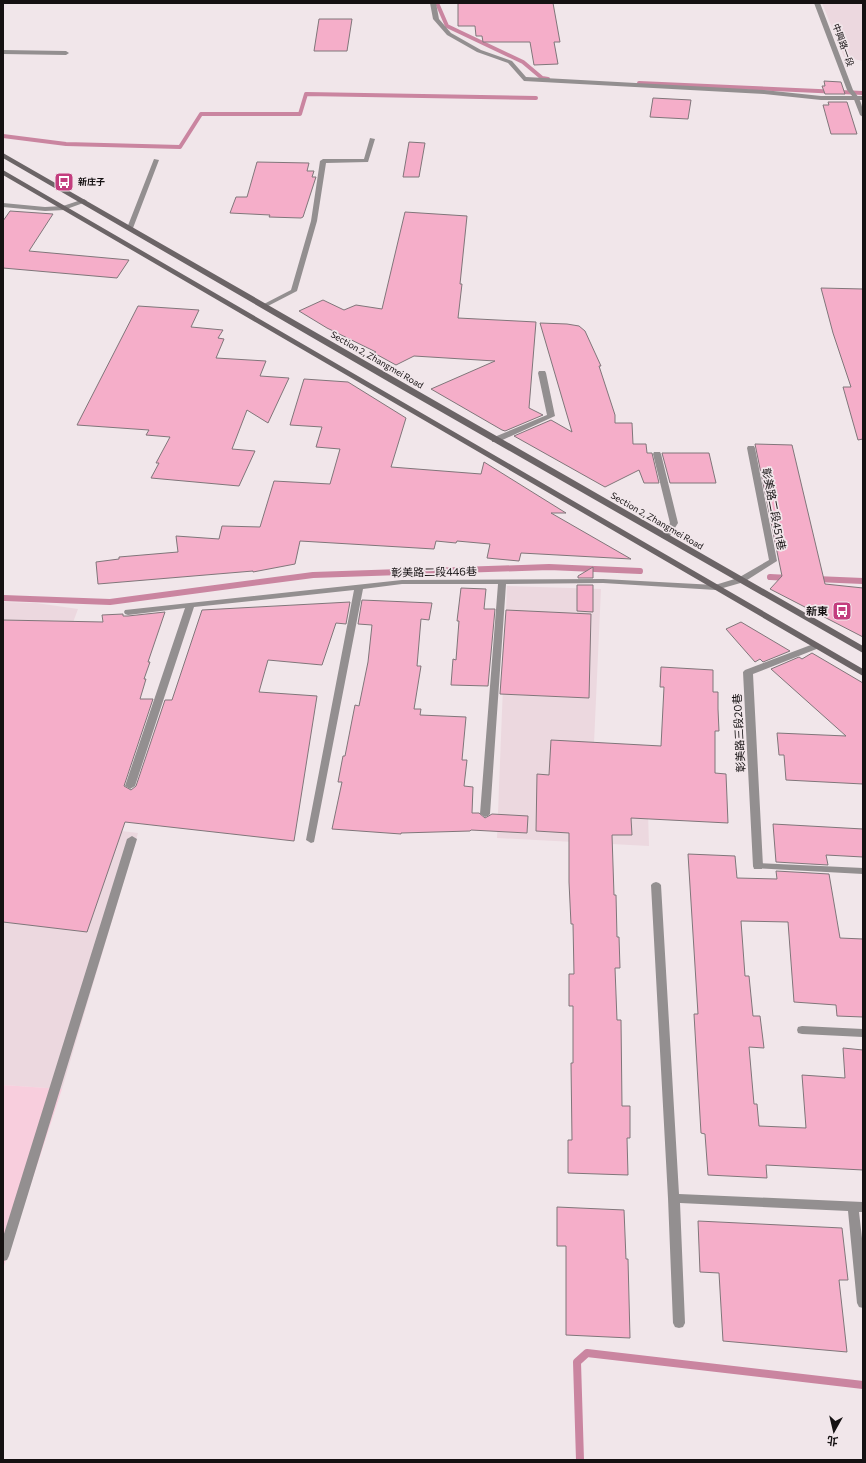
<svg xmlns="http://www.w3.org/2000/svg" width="866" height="1463" font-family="Commissioner,'Noto Sans TC',sans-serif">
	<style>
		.built { fill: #ecd8df }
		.green { fill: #f8cedd }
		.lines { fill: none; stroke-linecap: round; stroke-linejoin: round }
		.stream-far2 { stroke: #ca85a0; stroke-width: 4 }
		.stream-far1 { stroke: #ca85a0; stroke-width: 6 }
		.stream { stroke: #ca85a0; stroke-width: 8 }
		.building { fill: #f5aec9; stroke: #80767a }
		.lane { fill: #938f90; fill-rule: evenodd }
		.street { fill: #938f90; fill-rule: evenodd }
		.secondary { fill: #6b6466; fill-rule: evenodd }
		.labels { text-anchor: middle; stroke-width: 3.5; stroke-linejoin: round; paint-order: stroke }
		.far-street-label { font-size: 9px; fill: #151112; stroke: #f1e6ea }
		.far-poi-label { font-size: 9px; font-weight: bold; fill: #151112; stroke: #f1e6ea; text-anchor: start }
		.street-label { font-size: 11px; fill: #151112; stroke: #f1e6ea }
		.poi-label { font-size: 11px; font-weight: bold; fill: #151112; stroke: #f1e6ea; text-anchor: end }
	</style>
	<rect width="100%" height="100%" fill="#f1e6ea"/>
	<!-- built -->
	<path class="built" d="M822,3H863V61L844,57Z
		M507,586L601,589L594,743L646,746L649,846L497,838Z
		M3,602L36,603L78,609L3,811Z
		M3,817L138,833L62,1089L3,1085Z"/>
	<!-- green -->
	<path class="green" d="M3,1085L62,1089L3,1269Z"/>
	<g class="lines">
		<!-- stream-far2 -->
		<path class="stream-far2" d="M437,3L447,26L523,62L542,78L548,79
			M639,83L863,93
			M3,136L66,144L180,147L201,114H300L306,94L536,98"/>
		<!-- stream-far1 -->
		<path class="stream-far1" d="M770,577L789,578
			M816,579L863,581
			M3,598L110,602L313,575L549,567L640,571"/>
		<!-- stream -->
		<path class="stream" d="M580,1460L577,1362L587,1353L863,1385"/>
	</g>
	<!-- building -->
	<path class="building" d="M458,3H553L560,42H554L558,64L534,65L530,42H483L482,36H476L475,26H458Z
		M319,19H352L347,51H314Z
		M824,81L841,82L845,94H825L822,86H825Z
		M653,98L691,100L688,119L650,117Z
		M828,102H847L857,134H831L823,105H829Z
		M409,142L425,143L419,177H403Z
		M257,162L309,163L307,171H314L312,177H316L303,217L301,218L269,217L270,215L230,213L236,197H247Z
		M10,211L53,214L29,251L129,260L117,278L3,268V221Z
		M405,212L467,216L460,284H462L458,318L536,322L529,408L543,415L505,431L502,430L431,389L495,361L414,356L396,365L374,353L376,352L327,328L299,311L323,300L344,310L356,305L382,309Z
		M821,288L863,289V439L858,440L843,387H851L833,333Z
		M138,306L199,310L191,327L223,330L218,338L224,339L216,358L266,361L260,376L289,378L268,423L247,410L232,449L255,451L239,486L151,478L159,463H156L170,437L146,435L149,430L77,425Z
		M540,323L567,324L579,326L585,331L601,366H599L615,415V423H632L633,444H646L647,453H652L659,483H644L639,470L605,487L514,436L551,420L572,432Z
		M304,379L348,382L406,418L391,467L481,474L484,462L566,513H551L631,559L521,553L519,561L487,558L490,544L457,541L456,543L436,541L434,549L300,541L295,564L253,572V571L98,584L96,562L119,559V557L178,552L176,536L219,539L222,526L260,527L274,481L330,484L340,449L316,447L322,427L290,425Z
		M755,444L792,445L825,584L863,588V637L770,589L782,576Z
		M662,453H709L716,483H670Z
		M593,567V578H578V576Z
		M577,585H593V612L577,611Z
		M461,588L486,589L484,609H495L488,686L451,685L453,659L456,660L459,621H457Z
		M362,600L432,603L429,620L421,619L417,666H421L414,709H421L420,715L466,717L462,760H467L464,786L473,787L472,813H479L485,818L492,814L528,816L527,833L471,830L470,831L401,833V834L332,829L342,782H338L343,756H345L355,705L359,706L368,662L372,625L358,624Z
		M350,602L346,624L336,623L322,665L268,660L259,692L317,696L294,841L125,822L87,932L3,922V620L103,622L102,615L123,614V616H128L165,612L148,662H150L144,679H146L140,699H153L124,786L131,790L136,786L165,700H172L202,610Z
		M506,610L591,614L589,698L500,694Z
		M741,622L790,651L763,662L760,659L755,662L726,629Z
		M812,653L863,683V784L786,780L784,755H779L777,733L846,736L771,669L799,657L802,659Z
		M661,667L713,670V692H718V709L719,731H715V773L726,774L728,823L631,818L632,835H612L614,895H616L617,937H619L620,968H615L617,1020H621L622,1106H630V1138H627L628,1175L568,1173V1140H572L571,1063H573V1006H569V974H574L573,924H571L569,882V833L536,831L537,774L549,775L551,740L661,746L664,687H660Z
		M773,824L863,829V857L826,855L828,865L776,862Z
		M688,854L735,856L737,878L777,879L776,871L829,874L840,938L863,939V1017L837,1016L836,1005L794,1002L788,922L741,921L745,976H749L753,1016H760L764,1048L749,1047L754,1104H757L759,1126L806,1128L802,1075L845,1078L843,1048L863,1050V1170L766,1165L767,1178L708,1175L705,1134L701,1133L694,1014H698Z
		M557,1207L624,1210L626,1259H628L630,1338L566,1335V1246H557Z
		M698,1221L842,1228L848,1280H839L847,1352L723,1341L719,1273L700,1272Z"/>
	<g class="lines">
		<!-- lane -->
		<path class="lane" d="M430,3H436L439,19L451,33L481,50L512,61L526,77L764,90L821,96H863V100H821L764,94L524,81L508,63L477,52L447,35L433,19Z
			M3,50L66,51L69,53L66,55L3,54Z
			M370,138L375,139L368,162L326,163L317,221L297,291L266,307H262V305L291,290L311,221L320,161L323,159H364Z
			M154,159L159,160L133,228L128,229L127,228Z
			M539,371H545L546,373L555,416L498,442H492V438L547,415L538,373Z
			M748,446H754L755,448L777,561L744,582L716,590L603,583L506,584L490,814L488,816L485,817L480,814L498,584H402L363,589L314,842L311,843L306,840L354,590L194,607L135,786L130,789L125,786L185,608L128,615L125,614L124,612L125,610L402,580L603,579L715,585L738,578L769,560L747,448Z
			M654,452H660L661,454L678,523L668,539H665L661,537L670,523L653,454Z
			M132,836L137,839L9,1256L7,1260L3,1261V1237L127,839Z
			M758,863L863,868V874L755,868L753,866L755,864Z
			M656,882L659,883L661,885L679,1194L863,1202V1212H859L863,1247V1308L859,1307L857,1303L848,1211L680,1203L685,1323L683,1327L679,1328L675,1327L673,1323L668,1198L651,885L653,883Z
			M802,1026L863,1029V1037L802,1034L798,1033L797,1030L798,1027Z"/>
		<!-- street -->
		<path class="street" d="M814,3H820L853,90C860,98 863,105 863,117L860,115L853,97L847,90Z
			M84,199L87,201L86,202L64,210L45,211L3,207V203L45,207L63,206Z
			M816,643L821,646L819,648L753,674L763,866L762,869H754L753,866L743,672L745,670Z"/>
		<!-- secondary -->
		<path class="secondary" d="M3,153L863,646V653L389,382L3,158Z
			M3,170L863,669V676L3,175Z"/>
	</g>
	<!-- icons -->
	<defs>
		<symbol id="bus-square" viewBox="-11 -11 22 22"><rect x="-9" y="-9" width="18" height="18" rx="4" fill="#c33d7e" stroke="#f1e6ea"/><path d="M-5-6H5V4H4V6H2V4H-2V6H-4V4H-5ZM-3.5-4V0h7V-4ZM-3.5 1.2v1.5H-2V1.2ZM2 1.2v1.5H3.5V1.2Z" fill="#fff"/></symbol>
	</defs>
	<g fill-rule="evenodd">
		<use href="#bus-square" x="53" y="171" width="22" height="22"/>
		<use href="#bus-square" x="831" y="600" width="22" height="22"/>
	</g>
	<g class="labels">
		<!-- far-street labels -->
		<g class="far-street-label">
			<text transform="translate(843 45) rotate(70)" y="3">中興路一段</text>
			<text transform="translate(377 360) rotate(30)" y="3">Section 2, Zhangmei Road</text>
			<text transform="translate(657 521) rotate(30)" y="3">Section 2, Zhangmei Road</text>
		</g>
		<!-- far-poi labels -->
		<g class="far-poi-label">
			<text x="78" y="185">新庄子</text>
		</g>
		<!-- street labels -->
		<g class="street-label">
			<text transform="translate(774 509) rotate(79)" y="4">彰美路二段451巷</text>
			<text transform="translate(434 572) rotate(-1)" y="4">彰美路二段446巷</text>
			<text transform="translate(739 733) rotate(-93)" y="4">彰美路三段20巷</text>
		</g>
		<!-- poi labels -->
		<g class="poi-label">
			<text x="828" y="615">新東</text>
		</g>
	</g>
	<!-- border -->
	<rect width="866" height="1463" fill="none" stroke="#151112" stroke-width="8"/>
	<!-- north arrow -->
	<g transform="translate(834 1431) rotate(188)" stroke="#f1e6ea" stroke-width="3" paint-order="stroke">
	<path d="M0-3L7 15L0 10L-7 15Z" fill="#151112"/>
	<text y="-6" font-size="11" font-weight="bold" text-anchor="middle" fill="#151112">北</text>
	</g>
</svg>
